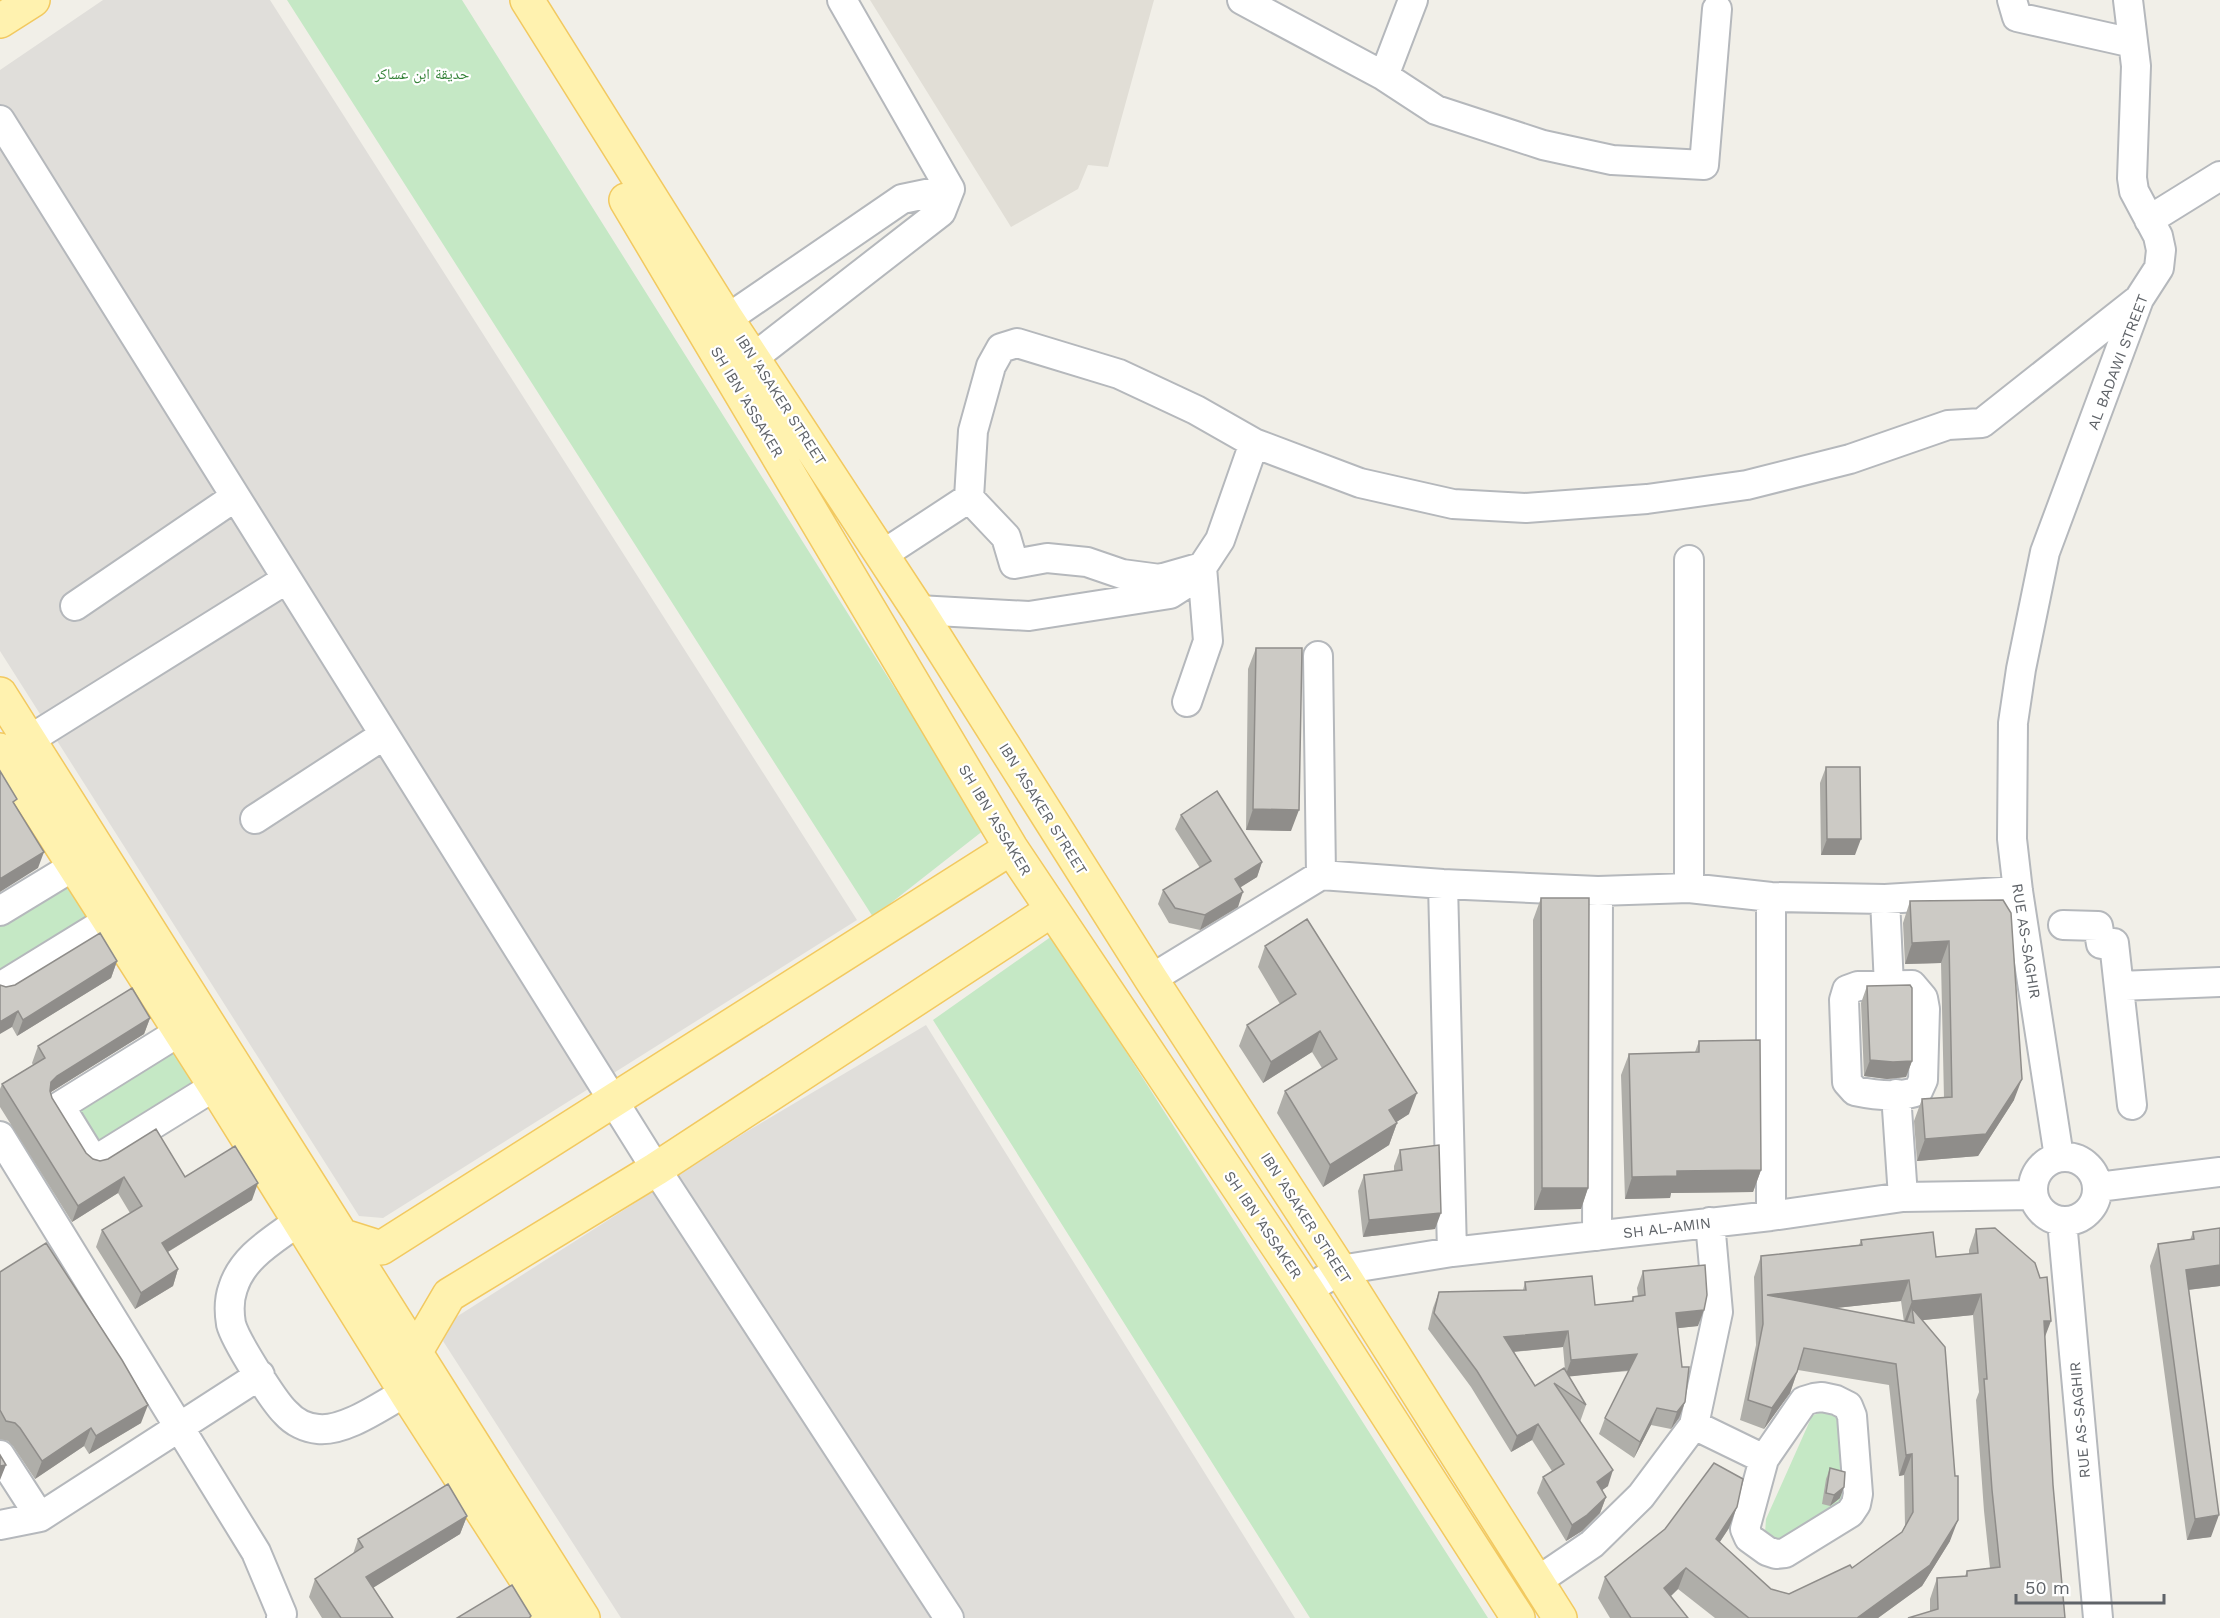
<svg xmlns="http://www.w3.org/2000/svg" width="2220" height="1618" font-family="'Work Sans','Noto Naskh Arabic',sans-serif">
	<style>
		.industrial { fill: #e0deda }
		.education { fill: #e1ded6 }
		.green { fill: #c5e8c5 }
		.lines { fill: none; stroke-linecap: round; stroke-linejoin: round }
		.minor-casing { stroke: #b5b8bc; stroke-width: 32 }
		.major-casing { stroke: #f2c960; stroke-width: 36 }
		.minor { stroke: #fff; stroke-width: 28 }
		.major { stroke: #fff2af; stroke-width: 33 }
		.wall { fill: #afaea9; fill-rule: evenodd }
		.shaded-wall { fill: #8f8d8a }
		.building { fill: #cccac5; stroke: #8f8d8a; stroke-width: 1.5 }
		.labels { text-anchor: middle; stroke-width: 4.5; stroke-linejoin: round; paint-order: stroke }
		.park-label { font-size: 15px; fill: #348238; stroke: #fff }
		.street-label { font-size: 15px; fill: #5f6368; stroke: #fff }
	</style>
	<rect width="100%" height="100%" fill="#f1efe8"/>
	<!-- industrial -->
	<path class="industrial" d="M103,0H270L857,920L383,1218L359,1216L0,651V70Z
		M926,1025L1295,1618H621L443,1341L450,1321L746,1132Z"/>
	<!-- education -->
	<path class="education" d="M870,0H1154L1108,167L1088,165L1078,189L1011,227Z"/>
	<!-- green -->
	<path class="green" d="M287,0H462L984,830L873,917Z
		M67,877L93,919L0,977V919Z
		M1052,936L1488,1618H1310L933,1020Z
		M173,1044L199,1086L95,1151L69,1109Z
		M1821,1412L1832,1413L1840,1418L1843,1499L1837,1508L1780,1544L1765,1533L1766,1519L1812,1416Z"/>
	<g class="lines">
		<defs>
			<path id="minor" d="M1242,0L1384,76L1413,0
				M2012,0L2017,17L2133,43
				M1384,76L1436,110L1543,145L1612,160L1704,165L1717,9
				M0,120L656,1169L949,1618
				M2149,220L2220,176
				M727,319L902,199L950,189
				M753,358L941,212L950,189L842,0
				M969,498L1006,537L1014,564L1047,558L1087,562L1122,574L1160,579L1202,567L1208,641L1187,702
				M882,555L969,498L973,431L991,366L1001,348L1017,343L1119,374L1196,410L1254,443L1360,483L1453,504L1526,508L1647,499L1747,485L1850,459L1948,425L1982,423L2139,299
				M1689,560V888
				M75,606L235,497
				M918,610L1029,616L1170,594L1195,578L1220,540L1254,443
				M1318,656L1321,875
				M29,740L287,579
				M255,819L384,735
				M1443,884L1452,1252
				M1885,899L1889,986
				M0,911L74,866
				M2063,925L2098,926L2101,944L2114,943L2132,1105
				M1151,979L1321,875L1443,884L1598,891L1689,888L1771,897L1885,899L2018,891
				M1912,985L1923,998L1925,1009L1923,1080L1918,1091C1900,1098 1874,1095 1855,1091L1847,1082L1844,1000L1847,990L1858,986Z
				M2119,986L2220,982
				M0,987L109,920
				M179,1032L60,1106L94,1161L215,1086
				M1896,1094L1903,1197
				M0,1136L256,1552L282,1614L281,1618
				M2033 1189a32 32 0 1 1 64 0a32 32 0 1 1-64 0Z
				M2059,1157L2018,891L2012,839L2013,723L2021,669L2045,552L2139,299L2159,268L2161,250L2158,236L2134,191L2132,178L2136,66L2128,0
				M2098,1187L2220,1172
				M1771,1216V897
				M299,1221C274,1240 243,1256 233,1288C229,1299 229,1312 231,1324C235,1340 274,1402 286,1413C294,1422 306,1428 318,1429C345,1432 382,1405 406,1392
				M2062,1221L2098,1618
				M1597,1236L1598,891
				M1307,1290L1340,1270L1452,1252L1771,1216L1903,1197L2033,1195
				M1822,1397L1836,1400L1848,1406L1852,1416L1858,1494L1856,1504L1850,1513L1785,1553L1776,1554L1767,1551L1749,1538L1745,1529L1764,1459L1804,1401L1814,1398Z
				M1694,1425L1764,1459
				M0,1455L40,1517
				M0,1525L40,1517L260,1375
				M1536,1582L1592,1544L1641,1496L1694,1425L1718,1312L1710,1222"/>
			<path id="major" d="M527,0L727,319L918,610L1151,979L1340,1270L1560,1618
				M0,21L33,0
				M626,200L1011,848L1307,1290L1518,1618
				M0,694L583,1618
				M0,750L215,1086L408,1396L551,1618
				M340,1235L381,1248L1011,848
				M415,1353L449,1295L656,1169L1052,910"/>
		</defs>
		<!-- minor casing -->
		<use href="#minor" class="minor-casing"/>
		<!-- major casing -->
		<use href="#major" class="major-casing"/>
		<!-- minor -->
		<use href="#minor" class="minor"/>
		<!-- major -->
		<use href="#major" class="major"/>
	</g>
	<!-- wall -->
	<path class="wall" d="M1256,648L1291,831L1246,830L1248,669Z
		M1826,767L1855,855H1821L1820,783Z
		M1181,815L1262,862L1257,877L1240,887L1238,907L1200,930L1169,923L1158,904L1163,890L1200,868L1175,829Z
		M1541,898L1588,1188L1581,1209L1534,1210L1533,920Z
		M2003,900L2014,1100L1978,1156L1917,1161L1914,1121L1922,1099L1944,1098L1941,963L1905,964L1903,923L1910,901Z
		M1265,946L1409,1114L1396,1122L1397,1123L1389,1145L1323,1187L1277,1113L1285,1091L1322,1068L1312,1052L1263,1083L1239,1046L1247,1025L1280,1004L1258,967Z
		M117,961L111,978L17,1036L12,1027L6,987Z
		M1867,986L1912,1061L1906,1077L1887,1079L1864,1076L1861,1003Z
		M150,1018L144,1034L51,1092L50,1093L52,1098L86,1153L93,1159L185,1177L252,1200L168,1252L178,1269L173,1286L135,1309L96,1247L102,1230L130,1213L118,1193L72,1222L0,1107V1089L2,1084L33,1065L32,1063L38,1046Z
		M1699,1041L1761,1170L1753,1192L1671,1193L1670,1198L1625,1199L1621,1075L1629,1054L1695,1052Z
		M1400,1150L1435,1229L1363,1237L1358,1191L1364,1175L1394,1171V1166Z
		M1976,1229L2045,1337L2053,1485L2065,1618L1930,1612V1599L1937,1578L1965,1576L1967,1571L1990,1568L1984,1511L1976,1400L1979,1392L1973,1315L1923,1320L1950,1541L1922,1586L1878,1618H1715L1678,1589L1671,1596L1688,1618H1610L1598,1598L1605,1577L1729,1528L1719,1543L1771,1589L1789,1594L1852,1568L1902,1532L1905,1526L1904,1475L1899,1476L1889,1385L1798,1370L1790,1393L1764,1429L1740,1420L1756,1345L1754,1277L1761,1256L1859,1245L1861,1240L1936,1257L1969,1254V1250ZM1901,1301L1904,1322L1835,1308Z
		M2193,1232L2220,1286L2188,1290L2211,1537L2187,1540L2150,1266L2158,1244L2190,1240Z
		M1643,1271L1698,1326L1678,1328L1685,1402L1679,1418L1671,1429L1651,1425L1634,1458L1599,1434L1605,1418L1629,1371L1569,1376L1586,1405L1580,1422L1608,1486L1602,1490L1606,1497L1600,1513L1582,1531L1566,1541L1537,1493L1543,1477L1552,1471L1532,1440L1511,1452L1471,1387L1428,1329L1433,1308L1439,1292L1523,1290L1525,1282L1595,1305L1631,1302L1633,1297L1638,1296L1637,1288ZM1563,1347L1565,1370L1535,1386L1514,1352Z
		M0,1272L141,1423L89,1454L84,1446L35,1479L13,1446L8,1441L0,1439Z
		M1830,1468L1840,1498L1830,1506L1822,1504L1826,1479Z
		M467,1516L460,1534L373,1587L393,1618H322L309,1597L315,1579L353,1554L358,1539Z"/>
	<!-- shaded-wall -->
	<path class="shaded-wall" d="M1253,809L1299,810L1291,831L1246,830Z
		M1827,839H1861L1855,855H1821Z
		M44,852L38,868L0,892V879Z
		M1262,862L1257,877L1230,894L1235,879Z
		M1243,892L1238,907L1200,930L1205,915Z
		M1949,941L1941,963L1905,964L1912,943Z
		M117,961L111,978L17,1036L23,1020Z
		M18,1011L12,1027L0,1034V1022Z
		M150,1018L144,1034L51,1092L45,1099L51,1082L57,1076Z
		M1320,1031L1312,1052L1263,1083L1271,1062Z
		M1870,1060L1912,1061L1906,1077L1887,1079L1864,1076Z
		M2022,1079L2014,1100L1978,1156L1917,1161L1925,1139Z
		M1417,1093L1409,1114L1381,1132L1389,1110Z
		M1397,1123L1389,1145L1323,1187L1330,1165Z
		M1761,1170L1753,1192L1671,1193L1670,1198L1625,1199L1632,1177L1677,1171Z
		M124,1177L118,1193L72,1222L78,1206Z
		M258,1183L252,1200L156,1259L162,1243Z
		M1542,1188H1588L1581,1209L1534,1210Z
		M1441,1213L1435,1229L1363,1237L1369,1220Z
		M2220,1265V1286L2178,1291L2186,1270Z
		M178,1269L173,1286L135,1309L141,1293Z
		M1909,1280L1901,1301L1763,1316L1767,1295Z
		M1981,1294L1973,1315L1914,1321L1912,1308L1907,1322H1904L1912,1301Z
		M1704,1310L1698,1326L1670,1329L1676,1313Z
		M2044,1321H2051L2043,1342Z
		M1568,1331L1563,1347L1499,1353L1504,1337Z
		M1637,1354L1631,1370L1565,1377L1571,1360Z
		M1797,1372L1790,1393L1764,1429L1772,1408Z
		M1685,1402L1679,1418L1671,1429L1677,1412Z
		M148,1405L141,1423L89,1454L96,1436Z
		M1657,1408L1651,1425L1634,1458L1640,1442Z
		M1538,1424L1532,1440L1511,1452L1517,1436Z
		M91,1428L84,1446L35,1479L42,1461Z
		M1912,1454L1904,1475L1899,1476L1906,1455Z
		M6,1465L0,1480V1466Z
		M1613,1470L1608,1486L1591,1498L1597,1482Z
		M1844,1487L1840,1498L1830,1506L1834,1495Z
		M1606,1497L1600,1513L1582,1531L1566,1541L1572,1525Z
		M1737,1507L1729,1528L1708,1560L1716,1539Z
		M2219,1515L2211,1537L2187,1540L2195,1519Z
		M467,1516L460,1534L360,1596L366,1577Z
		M1958,1520L1950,1541L1922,1586L1878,1618H1857Z
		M1686,1568L1678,1589L1657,1609L1664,1588Z"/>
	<!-- building -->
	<path class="building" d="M1256,648H1302L1299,810L1253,809Z
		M1826,767H1860L1861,839H1827Z
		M0,771L17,799L13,802L44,852L0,879Z
		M1217,791L1262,862L1235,879L1243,892L1205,915L1175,908L1163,890L1211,861L1181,815Z
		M1541,898H1589L1588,1188H1542Z
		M2003,900L2011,913L2022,1079L1986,1134L1925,1139L1922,1099L1952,1097L1949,941L1912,943L1910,901Z
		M1307,919L1417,1093L1389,1110L1397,1123L1330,1165L1285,1091L1337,1059L1320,1031L1271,1062L1247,1025L1296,994L1265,946Z
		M100,933L117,961L23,1020L18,1011L0,1022V985L6,987L15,985Z
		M1910,985L1912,988V1061L1893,1062L1870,1060L1867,986Z
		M132,988L150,1018L57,1076L51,1082L50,1091L52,1098L86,1153L93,1159L100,1161L108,1159L156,1129L185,1177L235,1146L258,1183L162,1243L178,1269L141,1293L102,1230L142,1206L124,1177L78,1206L2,1084L45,1058L38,1046Z
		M1760,1040L1761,1170L1677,1171V1176L1632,1177L1629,1054L1699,1052V1041Z
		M1439,1145L1441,1213L1369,1220L1364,1175L1402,1170L1400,1150Z
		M1995,1228L2035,1263L2040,1278L2047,1277L2051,1321H2044L2046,1358L2053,1485L2065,1618H1908L1938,1609L1937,1578L1967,1576V1571L2000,1567L1992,1490L1984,1379H1987L1981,1294L1912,1301L1909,1280L1767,1295L1914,1323L1912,1308L1945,1347L1955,1476H1958V1520L1930,1565L1857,1618H1749L1686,1568L1664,1588L1688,1618H1631L1605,1577L1665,1529L1714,1463L1743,1479L1737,1507L1716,1539L1771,1589L1789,1594L1850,1565L1852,1568L1902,1532L1913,1512L1912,1454L1906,1455L1896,1364L1804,1348L1797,1372L1772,1408L1748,1400L1763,1324L1761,1256L1862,1245L1861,1240L1933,1232L1936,1257L1978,1253L1976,1229Z
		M2220,1228V1265L2186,1270L2219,1515L2195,1519L2158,1244L2194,1239L2193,1232Z
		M46,1243L122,1360L148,1405L96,1436L91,1428L42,1461L20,1428L15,1423L6,1421L0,1410V1272Z
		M1705,1265L1707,1295L1704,1310L1676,1313L1682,1367H1689L1685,1402L1677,1412L1657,1408L1640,1442L1605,1418L1637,1354L1571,1360L1568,1331L1504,1337L1535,1386L1564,1368L1586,1405L1554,1383L1613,1470L1597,1482L1606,1497L1587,1515L1572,1525L1543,1477L1564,1464L1538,1424L1517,1436L1477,1371L1434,1313L1439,1292L1526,1290L1525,1282L1592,1276L1595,1305L1633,1301V1297L1645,1295L1643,1271Z
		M0,1455L6,1465L0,1466Z
		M1830,1468L1845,1472L1844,1487L1834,1495L1826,1493Z
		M448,1484L467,1516L366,1577L393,1618H341L315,1579L363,1547L358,1539Z
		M512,1585L531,1616L529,1618H457Z"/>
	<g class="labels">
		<!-- park labels -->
		<g class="park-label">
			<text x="422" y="79">حديقة ابن عساكر</text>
		</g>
		<!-- street labels -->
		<g class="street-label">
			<text transform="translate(2118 362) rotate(-69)" y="5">AL BADAWI STREET</text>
			<text transform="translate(781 400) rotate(57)" y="5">IBN 'ASAKER STREET</text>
			<text transform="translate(747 402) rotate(59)" y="5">SH IBN 'ASSAKER</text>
			<text transform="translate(1043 809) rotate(58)" y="5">IBN 'ASAKER STREET</text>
			<text transform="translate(995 820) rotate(59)" y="5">SH IBN 'ASSAKER</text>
			<text transform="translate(2026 941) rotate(81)" y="5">RUE AS-SAGHIR</text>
			<text transform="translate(1306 1218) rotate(57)" y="5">IBN 'ASAKER STREET</text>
			<text transform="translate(1263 1225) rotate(56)" y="5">SH IBN 'ASSAKER</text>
			<text transform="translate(1667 1228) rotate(-7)" y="5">SH AL-AMIN</text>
			<text transform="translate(2080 1420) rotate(-95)" y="5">RUE AS-SAGHIR</text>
		</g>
	</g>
	<!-- scale -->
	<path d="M2016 1594v9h148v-9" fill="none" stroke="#5f6368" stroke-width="3"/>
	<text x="2025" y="1594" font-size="18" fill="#5f6368" stroke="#ffffff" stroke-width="4.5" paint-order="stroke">50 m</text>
</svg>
